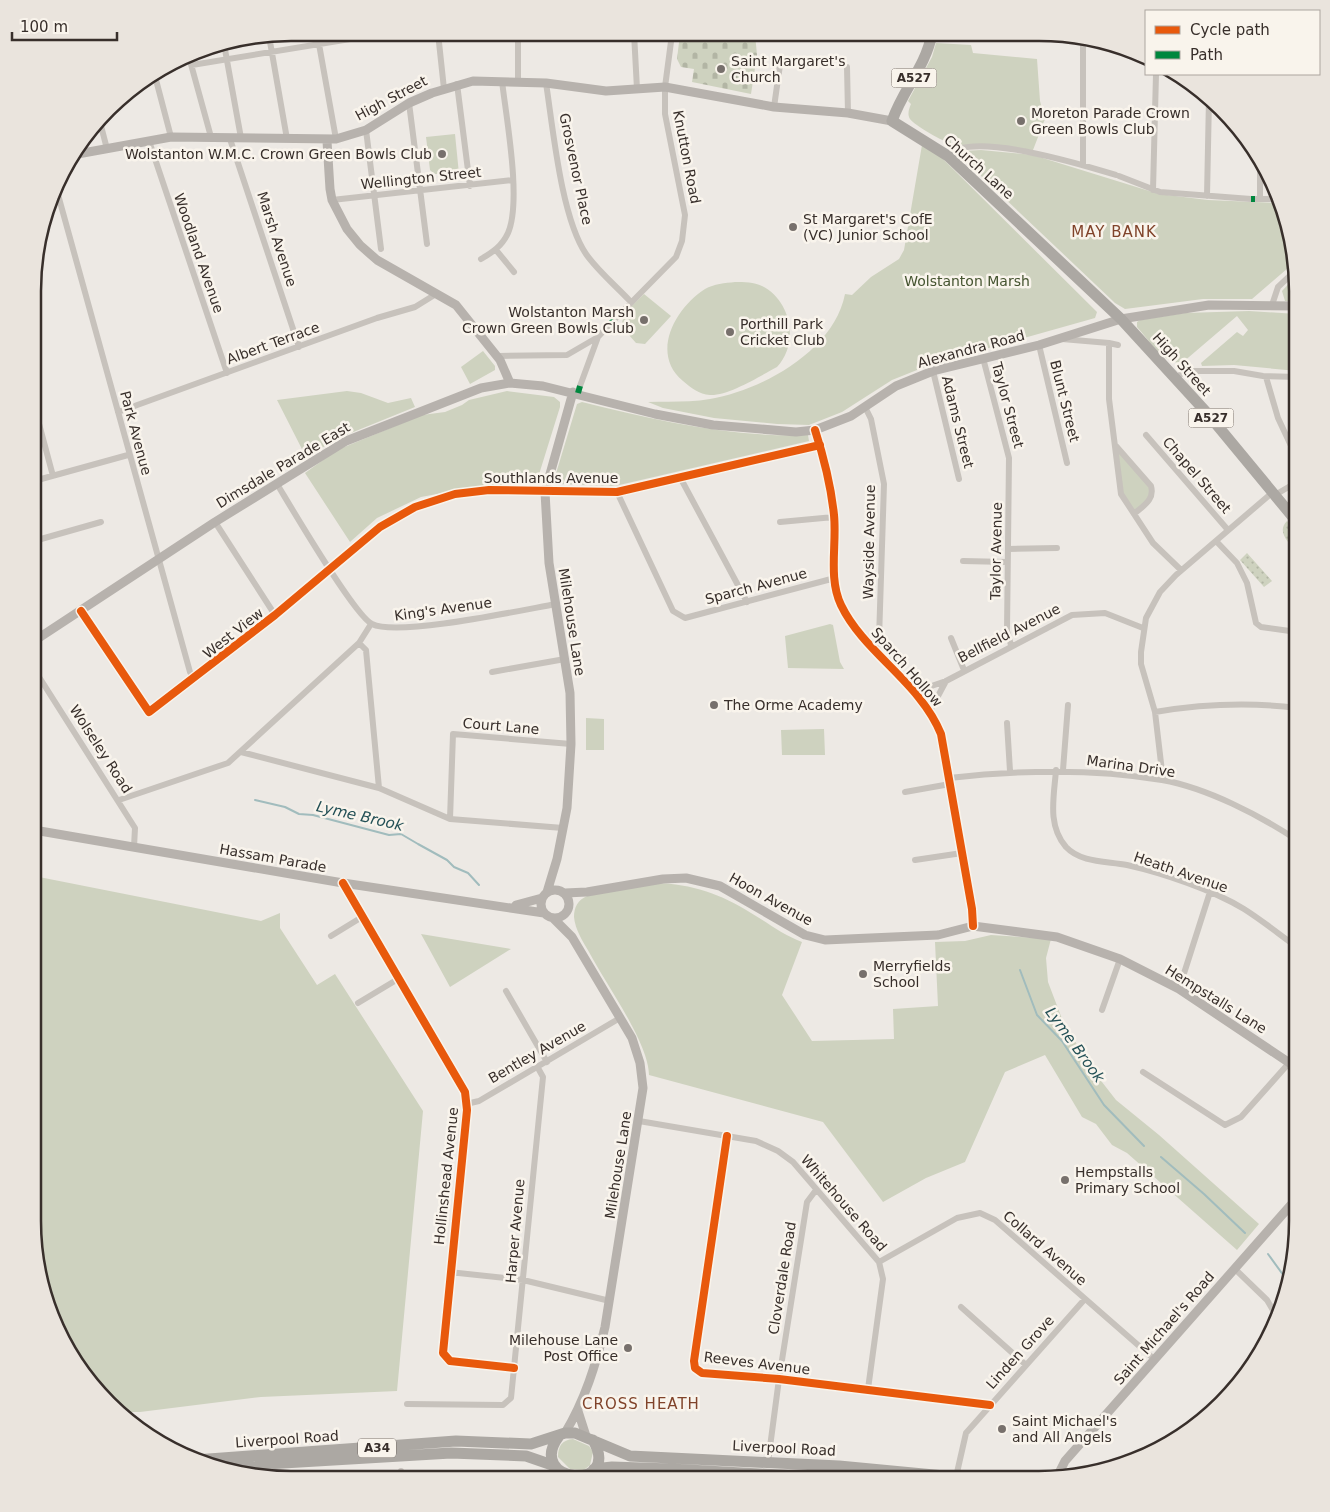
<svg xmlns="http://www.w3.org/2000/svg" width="1330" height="1512" font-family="'DejaVu Sans',sans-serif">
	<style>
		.green { fill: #ced2bf }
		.cemetery { fill: url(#cemetery-stones) }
		.garden { fill: url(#garden-dots) }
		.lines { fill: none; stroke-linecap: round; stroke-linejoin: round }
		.stream { stroke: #a1bcbd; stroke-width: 2 }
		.street { stroke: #c7c2bc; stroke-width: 6 }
		.secondary { stroke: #b7b2ad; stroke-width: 9 }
		.highway { stroke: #aca8a3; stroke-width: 11 }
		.quiet { stroke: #00873e; stroke-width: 6; stroke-dasharray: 12 6; stroke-linecap: butt }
		.cycleway-casing { stroke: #f9f4ec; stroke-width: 11 }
		.cycleway { stroke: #e8590c; stroke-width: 8 }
		.poi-dot { fill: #77706c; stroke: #f9f4ec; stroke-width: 2 }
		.labels { text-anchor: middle; stroke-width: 5; stroke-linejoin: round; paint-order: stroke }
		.shield { fill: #f9f4ec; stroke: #726a65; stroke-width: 1 }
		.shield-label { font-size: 12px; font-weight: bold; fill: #382f2b }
		.poi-label { font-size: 14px; fill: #382f2b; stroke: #f9f4ec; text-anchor: start }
		.street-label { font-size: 14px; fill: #382f2b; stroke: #f9f4ec }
		.park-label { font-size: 14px; fill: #455430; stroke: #f9f4ec }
		.neighbourhood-label { font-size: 15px; letter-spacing: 1px; fill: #80432a; stroke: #f9f4ec }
		.water-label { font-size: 15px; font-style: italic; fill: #235056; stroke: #f9f4ec }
		.rim { fill: none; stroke: #382f2b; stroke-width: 2.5 }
	</style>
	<defs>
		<pattern id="cemetery-stones" width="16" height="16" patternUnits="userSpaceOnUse" patternTransform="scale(1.25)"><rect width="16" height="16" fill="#ced2bf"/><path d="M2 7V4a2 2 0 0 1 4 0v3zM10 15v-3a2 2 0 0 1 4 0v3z" fill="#b2b5a4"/></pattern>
		<pattern id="garden-dots" width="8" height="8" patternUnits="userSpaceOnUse" patternTransform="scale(1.25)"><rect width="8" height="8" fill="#ced2bf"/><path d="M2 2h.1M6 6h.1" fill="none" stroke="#b2b5a4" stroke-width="1.8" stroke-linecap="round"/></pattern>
	</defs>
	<rect width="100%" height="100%" fill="#ede9e4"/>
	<!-- green -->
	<path class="green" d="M936,43L971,45L973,53L1037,59L1040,101L1045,119L1033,150L953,147L954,137L950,134L951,143C945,143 914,125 910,119C907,114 909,109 911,104L908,101L932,57Z
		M455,134L459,174H434L430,170L426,137Z
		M922,145L940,156L1097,312L1095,318L932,364L892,380L842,412L809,425L777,424L714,418L663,408L648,402C668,401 690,403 710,399C762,390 834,351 845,294L852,295L871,277L899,259L904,250Z
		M981,150L1033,155L1159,194L1208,200L1281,203L1295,262L1252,299H1203L1125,309L1115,303L961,157L960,153L963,151Z
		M1297,275V302L1285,301L1282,291Z
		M735,282C744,282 754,282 762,286C792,301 799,344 777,367C760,376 728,396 710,395C699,394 691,388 683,381C650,354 675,308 705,289C714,284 725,283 735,282Z
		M644,294L671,316L645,344L636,343L621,326L625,312Z
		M1249,311L1297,314V371L1234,365L1202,366L1201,363L1237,332L1243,336L1248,330L1237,316L1182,363C1162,363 1150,341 1137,327V322L1140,320L1185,313Z
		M483,351L495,366V370L470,384L461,367Z
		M347,391L361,393L388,403L411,398L415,407L341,437L306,457L277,400Z
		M507,391L554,397L560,402V407L536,484L469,488L421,497L377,518L350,542L305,473L337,450L422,415L445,412L462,405L469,400Z
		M582,402C655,420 732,438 808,435L809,441L615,486L558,484L554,480L577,404Z
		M1116,446L1154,493L1134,514L1121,494Z
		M830,624L833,625L840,662L844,669L788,668L785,636Z
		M586,718L604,719V750H586Z
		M824,729L825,755H782L781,730Z
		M34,876L261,921L280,913V928L317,985L335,974L423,1111L397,1391L261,1397L140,1412H119L108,1404L76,1364L46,1304L33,1238Z
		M656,883C692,884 721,894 751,913C768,923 783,935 802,942L782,995L812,1041L894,1039L893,1009L938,1006L935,942L965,941L991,935L1051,939L1046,958L1048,982L1064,1024L1095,1073L1116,1100L1159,1135L1259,1224L1237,1250L1127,1153L1112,1145L1096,1124L1082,1117L1045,1055L1005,1072L965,1162L926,1178L883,1202L823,1122L649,1075C649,1043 605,983 589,952C583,942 575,929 574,917C574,907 578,900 587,896Z
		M421,934L511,949L450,987Z
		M1192,1424L1195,1426L1182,1436L1155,1450L1151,1448Z
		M573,1439L589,1446L593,1452L590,1465L584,1470L570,1469L558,1457C558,1446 562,1440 573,1439Z"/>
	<!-- cemetery -->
	<path class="cemetery" d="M680,34H755L757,55L751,94L692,82L694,69L681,67L677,59Z"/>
	<!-- garden -->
	<path class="garden" d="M1287,521L1297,531V552C1289,543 1276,532 1287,521Z
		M1247,553L1272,581L1264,587L1240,560Z"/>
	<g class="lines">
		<!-- stream -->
		<path class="stream" d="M255,800L285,807L299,814L313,815L389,835L401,834L418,844L447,860L454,867L468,873L479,885
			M1020,970L1037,1015L1062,1041L1104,1105L1144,1146
			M1161,1157L1204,1194L1245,1233
			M1268,1254L1289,1283"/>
		<!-- street -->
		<path class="street" d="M317,33L336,139
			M438,33L444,89
			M634,33L637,89
			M269,36L287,139
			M1083,38V165
			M224,44L241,138
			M189,57L211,137
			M192,65L387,33
			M847,67L848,113
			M155,76L171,137
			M518,82V33
			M546,83C553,128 561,217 586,254C598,271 616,286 630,301
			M457,84L470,186
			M409,103L427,244
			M774,107L780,65
			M100,122L107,149
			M366,130L381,249
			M230,139L299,347
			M149,141L227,373
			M948,156C968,129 1087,166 1116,175
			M1119,176L1160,192L1251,199
			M1153,190L1156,74
			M57,191L190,672L195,679
			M1207,196L1209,98
			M1256,199H1279
			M1260,199V160
			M332,200L513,180
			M496,250L514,272
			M481,259C493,252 502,246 508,233C522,201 506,117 502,81
			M1272,305L1278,287L1296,270
			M614,320L676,257L682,241L685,215L665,114V87L672,34
			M1062,339L1109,343V399L1121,494L1153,543L1181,570
			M1109,343L1118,345
			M1039,345L1067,463
			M498,356L567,355L598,337L611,323
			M983,358L1009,458L1007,631L1011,645
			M933,371L959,479
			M1266,377L1278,418L1293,450
			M1176,378L1185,371H1234L1263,376L1297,377
			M580,386L598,337
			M34,405L53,476
			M865,407L871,419L884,484L879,639L875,650
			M118,412L377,318L415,307L436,294
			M815,430C824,458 831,486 834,515C837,544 828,578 841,605C864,653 920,682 941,734L972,909L973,926
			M1146,435L1228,530
			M1116,446L1151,486C1155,500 1143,506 1134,514
			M681,479L747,602
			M34,481L128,455
			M277,484C291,507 354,615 372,624C398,637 522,610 556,604
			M617,492L673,611L685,618L835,578
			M1275,495L1297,482
			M215,522L275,615
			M780,522L834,517
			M34,541L101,522
			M1216,541L1237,563L1247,583L1256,623L1261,627L1297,632
			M1009,549L1057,548
			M963,561L1007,562
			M81,611L149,712L275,615L380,527L415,507L455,494L489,490L617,492L820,445
			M951,638L964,670
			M359,643L366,650L379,788
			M34,669L135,828L134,847
			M492,672L565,659
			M914,692L946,681L1072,615L1105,613L1143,628
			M930,711L946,681
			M1155,712C1203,704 1249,702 1297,708
			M1007,723L1010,771
			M241,752L379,788L450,819L563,828
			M1056,770C1054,797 1047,825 1066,847C1081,863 1107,861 1127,865C1163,873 1213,890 1244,909C1263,921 1280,935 1297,947
			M1063,770L1068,705
			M949,778C1020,770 1091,768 1162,780C1207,788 1259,815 1297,840
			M1163,780L1155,712L1141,664V652L1146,618L1160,592L1176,575L1273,492
			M905,792L950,784
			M119,800L228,763L359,643L371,624
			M450,819L453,734L571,744
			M915,860L962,853
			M343,883L465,1092L467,1110L443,1353L450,1361L514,1368
			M331,936L362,917
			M1179,989L1210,892
			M506,991L547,1062
			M358,1003L398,979
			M1102,1010L1120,959
			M1143,1072L1225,1125L1241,1117L1289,1063
			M466,1104L479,1101L620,1018
			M639,1121L756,1141L778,1151L793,1162L879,1262L883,1279L868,1389
			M727,1136L694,1361L695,1368L702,1373L779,1379L990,1405
			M1287,1209L1297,1218
			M879,1262L957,1218L980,1213L995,1220L1154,1359
			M1234,1268L1267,1300L1277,1317
			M449,1272L523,1280L610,1301
			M961,1307L1026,1365
			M407,1404L503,1405L511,1398L543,1077L538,1068
			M768,1462L779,1379L807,1202L816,1190
			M956,1477L966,1433L1084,1300
			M401,1479V1471
			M490,1479L491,1475"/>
		<!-- secondary -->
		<path class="secondary" d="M327,141L330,189L332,200L347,229L360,245L377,260L456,305L500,360L510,383
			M72,155L171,137L336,139L366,130L409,103L432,93L473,81L546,83L606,91L665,87L774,107L848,113L892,121
			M34,641L215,522L346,441L481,388L510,383L543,386L655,414L713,425L796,432L815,430L851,416L896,386L933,371L1039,345L1121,319L1209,305L1297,306
			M34,830L343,883L544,913
			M541 904a14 14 0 1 1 28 0a14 14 0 1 1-28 0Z
			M547,892L557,859L567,808L571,744L570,693L549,563L545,492L573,392
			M565,893L587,892L663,879L686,878L720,886L805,935L825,940L938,935L973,926L1057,937L1120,959L1179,989L1297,1068
			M516,905L542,898
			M553,918L572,937L632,1038L640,1063L643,1088L605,1327C596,1364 585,1400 565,1433
			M578,1411L586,1436
			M1056,1479L1065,1461L1297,1198"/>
		<!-- highway -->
		<path class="highway" d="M932,34C925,68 903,89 892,121L948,156L1121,319L1207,413L1297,522
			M559,1436C524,1483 623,1493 593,1440
			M195,1460L456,1441L531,1444L565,1433H575L630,1456L839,1466L976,1479
			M216,1467L451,1453L526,1456L555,1466
			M594,1469L612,1467L671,1469L851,1479"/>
		<!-- quiet -->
		<path class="quiet" d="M1251,199H1255
			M611,323L614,320
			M578,393L580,386"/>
		<defs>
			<path id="cycleway" d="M815,430C824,458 831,486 834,515C837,544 828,578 841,605C864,653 920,682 941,734L972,909L973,926
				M81,611L149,712L275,615L380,527L415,507L455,494L489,490L617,492L820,445
				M343,883L465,1092L467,1110L443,1353L450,1361L514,1368
				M727,1136L694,1361L695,1368L702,1373L779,1379L990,1405"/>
		</defs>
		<!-- cycleway casing -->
		<use href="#cycleway" class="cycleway-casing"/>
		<!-- cycleway -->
		<use href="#cycleway" class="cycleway"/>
	</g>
	<!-- markers -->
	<g class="poi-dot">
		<circle cx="721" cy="69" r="5"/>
		<circle cx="1021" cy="121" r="5"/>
		<circle cx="442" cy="154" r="5"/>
		<circle cx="793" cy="227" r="5"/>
		<circle cx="644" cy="320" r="5"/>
		<circle cx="730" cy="332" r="5"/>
		<circle cx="714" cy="705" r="5"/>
		<circle cx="863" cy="974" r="5"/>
		<circle cx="1065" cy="1180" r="5"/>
		<circle cx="628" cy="1348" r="5"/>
		<circle cx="1002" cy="1429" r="5"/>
	</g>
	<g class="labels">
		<!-- shield labels -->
		<g class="shield">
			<rect x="891.5" y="68.5" width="45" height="19" rx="4"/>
			<rect x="1188.5" y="408.5" width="45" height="19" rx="4"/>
			<rect x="358" y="1438.5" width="38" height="19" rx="4"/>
		</g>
		<g class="shield-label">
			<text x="914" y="82">A527</text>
			<text x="1211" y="422">A527</text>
			<text x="377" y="1452">A34</text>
		</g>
		<!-- poi labels -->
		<g class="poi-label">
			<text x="731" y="66">Saint Margaret's<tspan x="731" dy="16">Church</tspan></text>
			<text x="1031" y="118">Moreton Parade Crown<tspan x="1031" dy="16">Green Bowls Club</tspan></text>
			<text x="432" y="159" text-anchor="end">Wolstanton W.M.C. Crown Green Bowls Club</text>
			<text x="803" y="224">St Margaret's CofE<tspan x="803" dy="16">(VC) Junior School</tspan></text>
			<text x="634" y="317" text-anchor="end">Wolstanton Marsh<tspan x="634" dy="16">Crown Green Bowls Club</tspan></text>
			<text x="740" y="329">Porthill Park<tspan x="740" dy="16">Cricket Club</tspan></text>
			<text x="724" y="710">The Orme Academy</text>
			<text x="873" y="971">Merryfields<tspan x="873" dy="16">School</tspan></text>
			<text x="1075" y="1177">Hempstalls<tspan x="1075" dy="16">Primary School</tspan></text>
			<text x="618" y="1345" text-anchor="end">Milehouse Lane<tspan x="618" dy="16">Post Office</tspan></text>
			<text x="1012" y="1426">Saint Michael's<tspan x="1012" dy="16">and All Angels</tspan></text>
		</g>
		<!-- street labels -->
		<g class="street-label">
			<text transform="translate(391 98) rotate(-28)" y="5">High Street</text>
			<text transform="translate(687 157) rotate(79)" y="5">Knutton Road</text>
			<text transform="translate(979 167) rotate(42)" y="5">Church Lane</text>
			<text transform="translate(576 169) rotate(78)" y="5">Grosvenor Place</text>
			<text transform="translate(421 178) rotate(-6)" y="5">Wellington Street</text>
			<text transform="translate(277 239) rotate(72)" y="5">Marsh Avenue</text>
			<text transform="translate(199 253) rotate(71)" y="5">Woodland Avenue</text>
			<text transform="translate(273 343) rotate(-20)" y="5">Albert Terrace</text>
			<text transform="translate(971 349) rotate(-15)" y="5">Alexandra Road</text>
			<text transform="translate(1182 364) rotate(48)" y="5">High Street</text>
			<text transform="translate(1065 401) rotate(76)" y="5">Blunt Street</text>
			<text transform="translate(1008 405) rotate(75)" y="5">Taylor Street</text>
			<text transform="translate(958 422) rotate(76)" y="5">Adams Street</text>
			<text transform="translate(136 433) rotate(75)" y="5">Park Avenue</text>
			<text transform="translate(283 465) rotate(-31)" y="5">Dimsdale Parade East</text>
			<text transform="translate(1197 475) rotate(49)" y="5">Chapel Street</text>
			<text x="551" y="483">Southlands Avenue</text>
			<text transform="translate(869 542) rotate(-89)" y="5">Wayside Avenue</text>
			<text transform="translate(996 551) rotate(-89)" y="5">Taylor Avenue</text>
			<text transform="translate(756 586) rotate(-15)" y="5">Sparch Avenue</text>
			<text transform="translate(443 609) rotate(-8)" y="5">King's Avenue</text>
			<text transform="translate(572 622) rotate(81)" y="5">Milehouse Lane</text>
			<text transform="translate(233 633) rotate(-38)" y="5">West View</text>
			<text transform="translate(1009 633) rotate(-27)" y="5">Bellfield Avenue</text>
			<text transform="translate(907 667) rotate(49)" y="5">Sparch Hollow</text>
			<text transform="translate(501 726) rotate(5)" y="5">Court Lane</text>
			<text transform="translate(101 749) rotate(57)" y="5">Wolseley Road</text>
			<text transform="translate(1131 766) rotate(8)" y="5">Marina Drive</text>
			<text transform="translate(273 858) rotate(10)" y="5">Hassam Parade</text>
			<text transform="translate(1181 872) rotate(19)" y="5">Heath Avenue</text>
			<text transform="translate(771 899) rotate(29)" y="5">Hoon Avenue</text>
			<text transform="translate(1216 999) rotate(32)" y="5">Hempstalls Lane</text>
			<text transform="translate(537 1052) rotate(-30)" y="5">Bentley Avenue</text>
			<text transform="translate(618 1165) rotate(-81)" y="5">Milehouse Lane</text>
			<text transform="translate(446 1176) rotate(-84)" y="5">Hollinshead Avenue</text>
			<text transform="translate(844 1203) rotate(49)" y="5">Whitehouse Road</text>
			<text transform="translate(515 1231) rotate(-85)" y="5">Harper Avenue</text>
			<text transform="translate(1045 1248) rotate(41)" y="5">Collard Avenue</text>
			<text transform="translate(782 1278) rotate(-81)" y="5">Cloverdale Road</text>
			<text transform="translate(1164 1328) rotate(-49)" y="5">Saint Michael's Road</text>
			<text transform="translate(1020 1352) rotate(-48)" y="5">Linden Grove</text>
			<text transform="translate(757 1363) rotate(7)" y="5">Reeves Avenue</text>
			<text transform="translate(287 1439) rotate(-4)" y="5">Liverpool Road</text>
			<text transform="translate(784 1448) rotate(3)" y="5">Liverpool Road</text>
		</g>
		<!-- park labels -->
		<g class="park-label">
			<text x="967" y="286">Wolstanton Marsh</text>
		</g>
		<!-- neighbourhood labels -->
		<g class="neighbourhood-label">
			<text x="1114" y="237">MAY BANK</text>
			<text x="641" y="1409">CROSS HEATH</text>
		</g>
		<!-- water labels -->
		<g class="water-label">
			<text transform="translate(360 816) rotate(13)" y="5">Lyme Brook</text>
			<text transform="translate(1075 1045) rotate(54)" y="5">Lyme Brook</text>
		</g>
	</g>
	<!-- crop -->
	<path d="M0 0H1330V1512H0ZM291 41H1039A250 250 0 0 1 1289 291V1221A250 250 0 0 1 1039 1471H291A250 250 0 0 1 41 1221V291A250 250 0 0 1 291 41Z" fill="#eae4dd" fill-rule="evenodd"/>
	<path class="rim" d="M291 41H1039A250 250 0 0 1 1289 291V1221A250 250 0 0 1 1039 1471H291A250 250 0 0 1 41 1221V291A250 250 0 0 1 291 41Z"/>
	<!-- legend -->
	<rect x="1145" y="10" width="175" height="65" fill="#f9f4ec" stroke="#aca59f"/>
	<rect x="1155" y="26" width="25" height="8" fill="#e8590c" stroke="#aca59f"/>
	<text x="1190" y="35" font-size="15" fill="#382f2b">Cycle path</text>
	<rect x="1155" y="51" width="25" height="8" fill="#00873e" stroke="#aca59f"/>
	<text x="1190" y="60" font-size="15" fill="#382f2b">Path</text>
	<!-- scale -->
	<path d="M12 32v8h105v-8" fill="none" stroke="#382f2b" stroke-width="2.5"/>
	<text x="20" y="32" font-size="15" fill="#382f2b" stroke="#f9f4ec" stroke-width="4" paint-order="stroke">100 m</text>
</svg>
